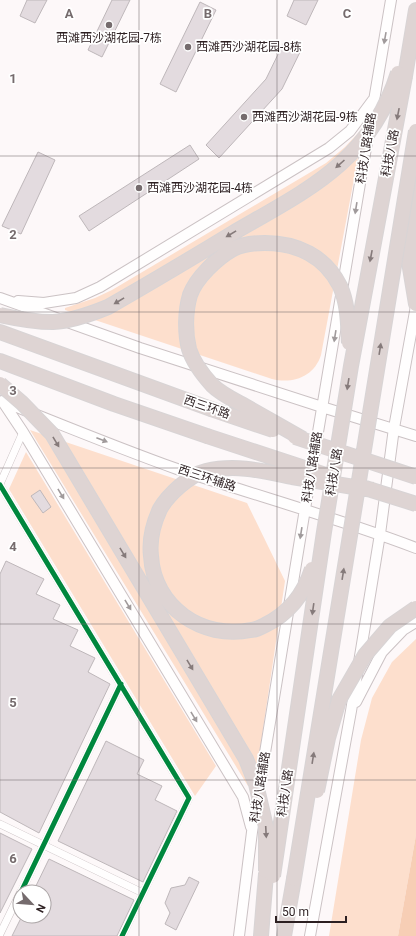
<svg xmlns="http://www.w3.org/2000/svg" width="416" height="936" font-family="Roboto,'Noto Sans SC',sans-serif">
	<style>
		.green { fill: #fddfcd }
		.forest { fill: #f7ceb5 }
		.building { fill: #e3dbdf; stroke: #beb7ba }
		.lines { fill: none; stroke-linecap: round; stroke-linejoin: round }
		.street-casing { stroke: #cbc2c4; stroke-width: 8 }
		.secondary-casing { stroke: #cbc2c4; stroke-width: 12 }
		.highway-casing { stroke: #d8d4d5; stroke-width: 16 }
		.street { stroke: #fffefe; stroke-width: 7 }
		.secondary { stroke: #fffefe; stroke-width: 10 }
		.highway { stroke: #ded4d3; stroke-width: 14 }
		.highway-bridge-casing { stroke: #d8d4d5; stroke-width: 16; stroke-linecap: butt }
		.highway-bridge { stroke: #ded4d3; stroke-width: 14 }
		.cycleway-casing { stroke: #fff; stroke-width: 8 }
		.cycleway { stroke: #00873e; stroke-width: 5 }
		.oneway { fill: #a09a9b }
		.oneway2 { fill: #857a7a }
		.grid { fill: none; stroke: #756b6d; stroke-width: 1; stroke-opacity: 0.55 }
		.poi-dot { fill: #756b6d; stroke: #fff; stroke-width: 1.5 }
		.labels { text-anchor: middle; stroke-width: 3.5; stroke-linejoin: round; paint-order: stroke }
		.poi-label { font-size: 12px; fill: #2c1f21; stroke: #fff; text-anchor: start }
		.street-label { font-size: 12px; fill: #2c1f21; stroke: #fff }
		.grid-label { font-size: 13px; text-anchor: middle; font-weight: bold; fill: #756b6d; stroke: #fff; stroke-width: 3.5; stroke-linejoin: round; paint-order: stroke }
	</style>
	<rect width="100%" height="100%" fill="#fdf8f9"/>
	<!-- green -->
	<path class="green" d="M360,131L362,136L321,355C314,377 293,384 272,379L65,310V308L95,298L112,290L326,163L345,147Z
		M30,430L247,503L285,581L258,763L253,781L248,786Z
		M26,452L216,766L195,796L9,489Z
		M416,639V835L398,936H329L361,740L372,698L392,662Z"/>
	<!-- forest -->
	<path class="forest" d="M416,835V936H398Z"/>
	<!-- building -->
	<path class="building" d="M27,0H47L35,23L20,16Z
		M112,0H130L102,57L88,50Z
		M294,0H318L306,25L287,16Z
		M200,2L216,10L176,92L160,84Z
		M284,42L301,50L282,89L219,158L206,145L266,79Z
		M190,145L199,159L89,231L79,216Z
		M38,152L55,160L21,234L2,226Z
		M40,490L51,507L43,513L31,496Z
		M6,561L44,579L36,594L60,605L53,619L78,630L70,646L95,658L88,672L110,684L39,833L0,812V574Z
		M106,741L144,760L137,774L162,786L155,800L177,811L143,882L58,841Z
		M0,833L32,849L0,913Z
		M49,859L134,900L117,936H12L22,916H44V892H33Z
		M189,877L199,882L176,930L165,924L170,913L165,903L171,888L185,885Z"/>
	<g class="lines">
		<defs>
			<path id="street" d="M0,484L23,432
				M0,485L189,798L122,936
				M0,824L143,893
				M21,892L121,684
				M0,934L20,893"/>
			<path id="secondary" d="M0,298L140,348L322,407L416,436
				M18,301L44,303L76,298L100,287L329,148L350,131L373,100
				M2,401C60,424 118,448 177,469C257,496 338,518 416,548
				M3,402L23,432L243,797L251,827
				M356,702L382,652L403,630L416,622
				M239,936L252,832L305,509L391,0
				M310,936L351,711L380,534L394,428L416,306"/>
			<path id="highway" d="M405,76L416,10
				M416,175L409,237V262L416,304
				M0,332L211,409
				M0,361L114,404L207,436
				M261,936L266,874
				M284,936L294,879"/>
		</defs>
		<!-- street casing -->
		<use href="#street" class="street-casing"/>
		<!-- secondary casing -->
		<use href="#secondary" class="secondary-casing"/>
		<!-- highway casing -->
		<use href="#highway" class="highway-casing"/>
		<!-- street -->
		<use href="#street" class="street"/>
		<!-- secondary -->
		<use href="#secondary" class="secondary"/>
		<!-- highway -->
		<use href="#highway" class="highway"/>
		<defs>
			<path id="highway-bridge" d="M0,315C18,319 35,322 53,322C72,321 91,314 108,307C150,283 192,258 233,233C307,190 370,162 398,73
				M0,384L22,403L52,434L246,759L256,784L266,827V871
				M211,409L273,430
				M207,436L326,475
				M295,437L416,477
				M303,439C284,428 264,417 245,406C234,400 221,394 212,385C203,375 193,362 189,349C185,333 185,312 190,295C196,278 217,258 233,249C243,244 254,243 265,243C297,243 325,256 340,286C348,304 348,323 349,343
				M365,488L416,504
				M312,569C304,594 290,613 265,625C261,627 256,630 251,630C202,640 154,607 151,556C149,539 153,524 160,509C168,495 189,475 206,471C236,464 263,471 292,477C319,481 346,486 373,490
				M317,791L328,738L339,700L365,655L390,626L416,608
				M273,876L324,532L351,366L405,76
				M294,879L416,131"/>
		</defs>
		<!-- highway-bridge casing -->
		<use href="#highway-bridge" class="highway-bridge-casing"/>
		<!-- highway-bridge -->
		<use href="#highway-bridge" class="highway-bridge"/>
		<defs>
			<path id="cycleway" d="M0,485L189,798L122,936
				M21,892L121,684"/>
		</defs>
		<!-- cycleway casing -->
		<use href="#cycleway" class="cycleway-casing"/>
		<!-- cycleway -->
		<use href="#cycleway" class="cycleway"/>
	</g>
	<!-- one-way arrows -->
	<defs><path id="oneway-solid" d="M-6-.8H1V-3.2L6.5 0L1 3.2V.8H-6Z"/></defs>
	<g class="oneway">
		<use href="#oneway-solid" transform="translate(385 38) rotate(100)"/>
		<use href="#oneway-solid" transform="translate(356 208) rotate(99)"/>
		<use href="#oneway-solid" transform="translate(335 336) rotate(99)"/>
		<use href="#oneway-solid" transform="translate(102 440) rotate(21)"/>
		<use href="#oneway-solid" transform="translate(61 494) rotate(59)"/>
		<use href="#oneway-solid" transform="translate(301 533) rotate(99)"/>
		<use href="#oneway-solid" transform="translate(128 605) rotate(59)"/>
		<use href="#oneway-solid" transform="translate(194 717) rotate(59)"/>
	</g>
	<g class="oneway2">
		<use href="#oneway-solid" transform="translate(398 114) rotate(101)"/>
		<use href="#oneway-solid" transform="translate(340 164) rotate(138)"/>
		<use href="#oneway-solid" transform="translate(231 234) rotate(149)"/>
		<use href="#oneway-solid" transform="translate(371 256) rotate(101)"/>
		<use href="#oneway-solid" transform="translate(119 301) rotate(149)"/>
		<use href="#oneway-solid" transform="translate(380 349) rotate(-81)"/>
		<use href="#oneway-solid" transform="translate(348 384) rotate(99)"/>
		<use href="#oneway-solid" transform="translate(56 442) rotate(59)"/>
		<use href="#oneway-solid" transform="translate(123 553) rotate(59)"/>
		<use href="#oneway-solid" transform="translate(343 574) rotate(-81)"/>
		<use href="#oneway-solid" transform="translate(313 609) rotate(98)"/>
		<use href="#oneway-solid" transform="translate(190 665) rotate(59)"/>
		<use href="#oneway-solid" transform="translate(313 758) rotate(-81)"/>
		<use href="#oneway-solid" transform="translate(266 832) rotate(87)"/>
	</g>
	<!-- grid -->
	<path class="grid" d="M139,0V936M277,0V936M0,156H416M0,312H416M0,468H416M0,624H416M0,780H416"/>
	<!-- markers -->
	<g class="poi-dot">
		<circle cx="109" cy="25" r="4"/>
		<circle cx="188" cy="47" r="4"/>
		<circle cx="244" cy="117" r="4"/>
		<circle cx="139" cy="188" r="4"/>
	</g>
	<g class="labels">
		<!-- poi labels -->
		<g class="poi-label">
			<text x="109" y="42" text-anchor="middle">西滩西沙湖花园-7栋</text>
			<text x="196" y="51">西滩西沙湖花园-8栋</text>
			<text x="252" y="121">西滩西沙湖花园-9栋</text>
			<text x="147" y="192">西滩西沙湖花园-4栋</text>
		</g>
		<!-- street labels -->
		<g class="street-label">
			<text transform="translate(366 148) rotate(-81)" y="4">科技八路辅路</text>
			<text transform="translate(390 153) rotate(-79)" y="4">科技八路</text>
			<text transform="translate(207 407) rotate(19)" y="4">西三环路</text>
			<text transform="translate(312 467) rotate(-81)" y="4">科技八路辅路</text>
			<text transform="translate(334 472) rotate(-81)" y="4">科技八路</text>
			<text transform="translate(207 478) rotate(18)" y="4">西三环辅路</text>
			<text transform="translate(260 787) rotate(-81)" y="4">科技八路辅路</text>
			<text transform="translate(285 793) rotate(-82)" y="4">科技八路</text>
		</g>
	</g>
	<g class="grid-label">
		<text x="69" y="18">A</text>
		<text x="208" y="18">B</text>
		<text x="347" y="18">C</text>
		<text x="13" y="83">1</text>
		<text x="13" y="239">2</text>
		<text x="13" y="395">3</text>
		<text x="13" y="551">4</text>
		<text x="13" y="707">5</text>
		<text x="13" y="863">6</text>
	</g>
	<!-- north arrow -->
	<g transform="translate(32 904) rotate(116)"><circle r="19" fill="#ffffff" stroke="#aba5a6"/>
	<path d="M0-3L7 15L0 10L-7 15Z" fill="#756b6d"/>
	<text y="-6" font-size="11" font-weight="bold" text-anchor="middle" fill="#2c1f21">N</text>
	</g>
	<!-- scale -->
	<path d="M276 916v6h70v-6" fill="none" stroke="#2c1f21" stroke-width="2"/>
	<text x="282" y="916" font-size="12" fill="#2c1f21" stroke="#ffffff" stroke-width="3" paint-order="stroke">50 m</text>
</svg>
